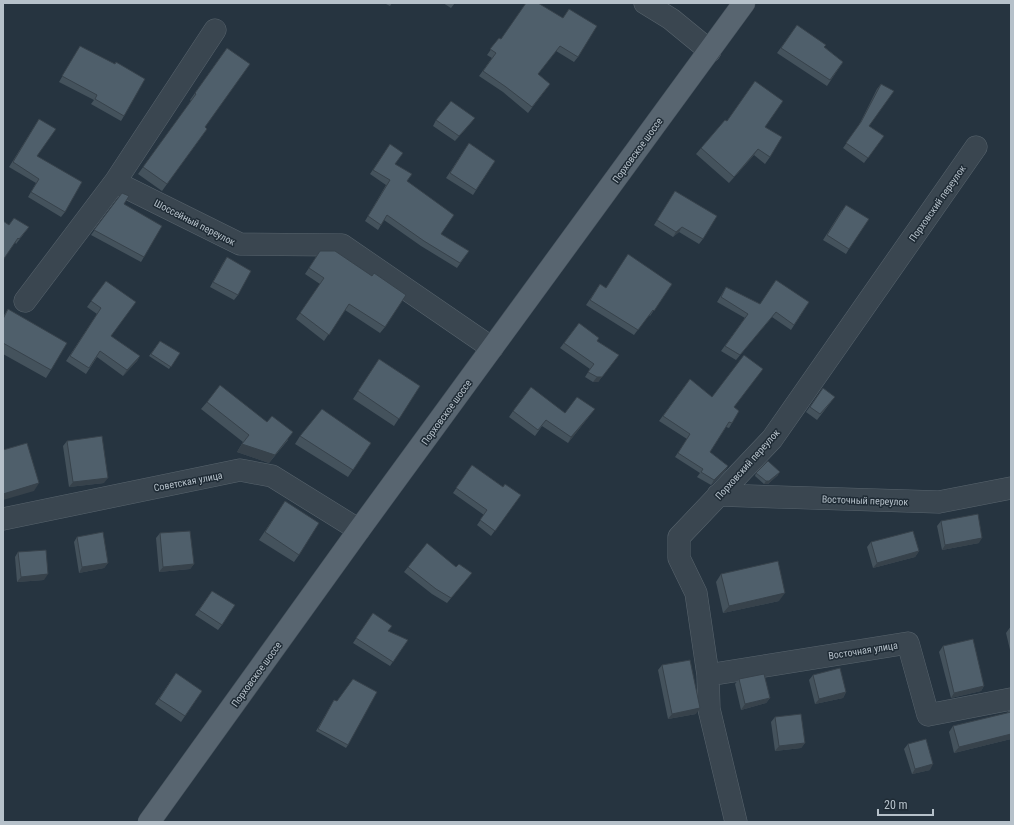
<svg xmlns="http://www.w3.org/2000/svg" width="1014" height="825" font-family="'Roboto Condensed',sans-serif">
	<style>
		.lines { fill: none; stroke-linecap: round; stroke-linejoin: round }
		.minor-casing { stroke: #58646d; stroke-width: 23 }
		.major-casing { stroke: #434f59; stroke-width: 23 }
		.minor { stroke: #3a4650; stroke-width: 22 }
		.major { stroke: #586570; stroke-width: 22 }
		.wall { fill: #44525c }
		.shaded-wall { fill: #37424b }
		.building { fill: #4f5f6b; stroke: #37424b }
		.labels { text-anchor: middle; stroke-width: 3; stroke-linejoin: round; paint-order: stroke }
		.street-label { font-size: 10px; fill: #b6c1ca; stroke: #1f2b35 }
	</style>
	<rect width="100%" height="100%" fill="#263440"/>
	<g class="lines">
		<defs>
			<path id="minor" d="M645,3L671,19L710,51
				M115,182L215,30
				M25,301L115,182L240,244L342,245L492,348
				M718,495L939,502L1011,488
				M3,519L240,470L272,476L359,530
				M708,675L908,643L928,715L1011,699
				M736,822L709,709L708,675L696,593L679,558V537L772,439L976,147"/>
			<path id="major" d="M149,822L359,530L744,3"/>
		</defs>
		<!-- minor casing -->
		<use href="#minor" class="minor-casing"/>
		<!-- major casing -->
		<use href="#major" class="major-casing"/>
		<!-- minor -->
		<use href="#minor" class="minor"/>
		<!-- major -->
		<use href="#major" class="major"/>
	</g>
	<!-- wall -->
	<path class="wall" d="M384,3H392L390,6Z
		M443,3H455L451,8Z
		M569,9L578,57L574,62L556,51L538,74L550,84L528,113L503,92L479,76L492,58L487,55L499,38L501,39L563,18Z
		M797,25L843,62L827,86L777,53Z
		M80,46L124,116L121,121L91,104L94,100L59,82Z
		M227,48L205,127L207,129L162,191L138,174L191,101L190,100Z
		M881,84L869,126L884,136L864,163L843,148L858,127L877,89Z
		M39,119L37,156L65,212L61,217L28,197L36,183L9,167Z
		M436,120L471,123L455,141L433,126Z
		M727,121L765,127L770,157L765,164L754,155L729,183L696,154L701,148Z
		M469,143L495,161L473,195L446,178Z
		M390,144L395,164L441,234L469,251L457,268L421,246L384,220L378,230L365,221L386,185L370,174Z
		M675,191L703,239L699,244L679,232L673,237L654,225Z
		M122,193L124,204L144,257L141,262L91,235Z
		M842,210L849,249L846,254L823,240Z
		M9,225L29,227L16,244L15,242Z
		M320,251L385,327L380,333L345,310L324,341L296,319L320,284L305,274Z
		M227,257L238,295L234,300L210,287L223,263Z
		M106,281L111,336L140,356L137,361L123,376L97,357L86,374L66,361L97,314L87,307Z
		M600,284L606,288L672,284L650,316L649,315L634,335L586,305Z
		M726,287L760,304L809,302L791,330L772,317L736,360L721,351L745,318L717,302Z
		M8,309L51,370L46,378L3,354V317Z
		M579,323L597,341L619,355L598,382H593L585,377L590,369L560,348Z
		M160,341L180,353L169,369L149,356Z
		M379,359L420,386L394,426L353,399Z
		M690,379L712,397L734,407L732,423L729,428L726,427L710,452L728,466L725,471L711,485L697,477L700,473L675,457L687,439L659,421Z
		M823,388L831,402L817,420L806,412Z
		M207,402L267,422L288,440L269,463L237,452L243,442L201,409Z
		M513,411L591,414L568,443L542,426L535,436L509,417Z
		M300,436L371,443L348,477L295,444Z
		M67,441L104,483L69,487L63,446Z
		M472,465L503,487L521,495L491,536L477,525L484,515L453,493Z
		M756,473L778,475L768,484H764L755,476Z
		M285,501L299,555L294,562L259,540Z
		M941,521L979,543L942,550L937,526Z
		M160,533L194,564L190,569L159,572L156,538Z
		M77,537L108,563L104,568L79,573L74,542Z
		M871,542L919,551L915,557L873,568L867,547Z
		M18,552L44,580L17,582L15,557Z
		M408,567L468,578L447,603L432,594L404,572Z
		M721,574L779,601L723,613L716,582Z
		M212,591L222,625L218,630L195,615Z
		M373,613L388,631L408,640L390,666L353,643Z
		M1011,626V654L1006,633Z
		M943,646L984,686L981,691L951,698L939,652Z
		M662,665L696,714L668,719L658,670Z
		M176,673L202,691L181,722L155,704Z
		M813,675L846,692L843,698L815,704L809,680Z
		M739,679L770,698L766,703L741,710L735,684Z
		M334,700L348,745L346,748L316,731Z
		M1011,708V739L954,753L949,732L953,726L1007,713L1010,709Z
		M775,717L805,743L801,748L775,751L771,722Z
		M908,744L930,770L912,774L904,749Z"/>
	<!-- shaded-wall -->
	<path class="shaded-wall" d="M475,118L471,123L455,141L459,136Z
		M758,149L754,155L729,183L734,177Z
		M682,227L679,232L673,237L676,232Z
		M619,355L598,382H593L597,377Z
		M140,356L137,361L123,376L127,370Z
		M595,409L591,414L568,443L571,437Z
		M293,432L269,463L237,452L242,444Z
		M728,466L725,471L711,485L714,480Z
		M780,472L778,475L768,484H764L766,481Z
		M108,478L104,483L69,487L73,482Z
		M39,483L34,491L3,500V494Z
		M982,538L979,543L942,550L945,545Z
		M919,551L915,557L873,568L877,563Z
		M108,563L104,568L79,573L82,567Z
		M194,564L190,569L159,572L163,567Z
		M48,574L44,580L17,582L21,577Z
		M785,593L779,601L723,613L729,606Z
		M984,686L981,691L951,698L954,693Z
		M846,692L843,698L815,704L819,699Z
		M770,698L766,703L741,710L745,704Z
		M700,708L696,714L668,719L672,714Z
		M1011,734V739L954,753L959,747Z
		M805,743L801,748L775,751L779,746Z
		M933,764L930,770L912,774L915,769Z"/>
	<!-- building -->
	<path class="building" d="M526,3H538L563,18L569,9L597,26L578,57L560,46L538,74L550,84L532,107L506,87L483,71L496,53L490,49L499,38L501,39Z
		M797,25L826,45L824,47L843,62L830,80L781,48Z
		M80,46L115,64L116,62L145,79L124,116L95,99L97,95L62,76Z
		M227,48L250,64L205,127L207,129L167,184L143,167L196,94L195,93Z
		M755,81L783,101L765,127L782,137L770,157L758,149L734,177L701,148L725,120L727,121Z
		M881,84L894,91L869,126L884,136L868,158L846,143L861,122Z
		M451,101L475,118L459,136L436,120Z
		M39,119L56,129L37,156L82,182L65,212L31,192L39,179L13,162Z
		M469,143L495,161L476,190L450,173Z
		M390,144L403,153L395,164L412,174L407,181L454,215L441,234L469,251L460,263L424,241L387,215L381,225L368,216L390,180L373,170Z
		M675,191L717,216L703,239L682,227L676,232L657,220Z
		M122,193L129,196L124,204L162,226L144,257L94,230Z
		M846,205L869,219L849,249L827,235Z
		M14,218L29,227L19,239L18,238L3,260V221L9,225Z
		M320,251H335L372,276L374,273L406,295L385,327L349,304L329,335L300,313L324,278L309,268Z
		M628,254L672,284L654,311L653,310L638,330L590,300L600,284L606,288Z
		M227,257L251,271L238,295L213,282Z
		M776,280L809,302L794,325L776,312L740,355L725,346L748,314L721,297L726,287L760,304Z
		M106,281L136,302L111,336L140,356L127,370L100,351L89,368L70,356L101,308L91,301Z
		M8,309L67,343L51,370L3,343V319Z
		M579,323L599,338L597,341L619,355L602,377H597L588,372L594,364L564,343Z
		M160,341L180,353L171,367L151,354Z
		M744,355L763,369L734,407L739,411L732,423L729,422L710,452L728,466L714,480L701,472L703,469L678,453L690,434L663,416L690,379L712,397Z
		M379,359L420,386L399,419L358,391Z
		M220,385L267,422L272,416L293,432L275,455L242,444L249,435L207,402Z
		M531,387L565,413L577,397L595,409L571,437L546,420L538,430L513,411Z
		M823,388L835,397L820,414L810,407Z
		M322,409L371,443L353,470L300,436Z
		M102,436L108,478L73,482L67,441Z
		M27,443L39,483L3,494V450Z
		M768,461L780,472L769,481H766L756,473Z
		M472,465L503,487L505,484L521,495L495,531L480,520L487,510L456,488Z
		M285,501L319,523L299,555L265,532Z
		M978,514L982,538L945,545L941,521Z
		M190,531L194,564L163,567L160,533Z
		M913,531L919,551L877,563L871,542Z
		M103,532L108,563L82,567L77,537Z
		M427,543L456,567L459,564L472,573L451,598L436,589L408,567Z
		M46,550L48,574L21,577L18,552Z
		M778,561L785,593L729,606L721,574Z
		M212,591L235,605L222,625L199,610Z
		M373,613L392,626L388,631L408,640L393,662L356,638Z
		M973,639L984,686L954,693L943,646Z
		M690,660L700,708L672,714L662,665Z
		M840,668L846,692L819,699L813,675Z
		M176,673L202,691L185,716L159,699Z
		M764,674L770,698L745,704L739,679Z
		M353,679L377,692L348,745L318,729L334,700L337,701Z
		M1011,708V734L959,747L953,726L1011,712L1010,709Z
		M801,714L805,743L779,746L775,717Z
		M926,739L933,764L915,769L908,744Z"/>
	<g class="labels">
		<!-- street labels -->
		<g class="street-label">
			<text transform="translate(637 150) rotate(-54)" y="4">Порховское шоссе</text>
			<text transform="translate(937 203) rotate(-55)" y="4">Порховский переулок</text>
			<text transform="translate(195 222) rotate(27)" y="4">Шоссейный переулок</text>
			<text transform="translate(446 412) rotate(-54)" y="4">Порховское шоссе</text>
			<text transform="translate(747 464) rotate(-48)" y="4">Порховский переулок</text>
			<text transform="translate(188 481) rotate(-11)" y="4">Советская улица</text>
			<text transform="translate(865 500) rotate(2)" y="4">Восточный переулок</text>
			<text transform="translate(863 650) rotate(-9)" y="4">Восточная улица</text>
			<text transform="translate(256 674) rotate(-54)" y="4">Порховское шоссе</text>
		</g>
	</g>
	<!-- border -->
	<rect width="1014" height="825" fill="none" stroke="#b6c1ca" stroke-width="8"/>
	<!-- scale -->
	<path d="M878 809v6h55v-6" fill="none" stroke="#b6c1ca" stroke-width="2"/>
	<text x="884" y="809" font-size="12" fill="#b6c1ca" stroke="#1f2b35" stroke-width="3" paint-order="stroke">20 m</text>
</svg>
